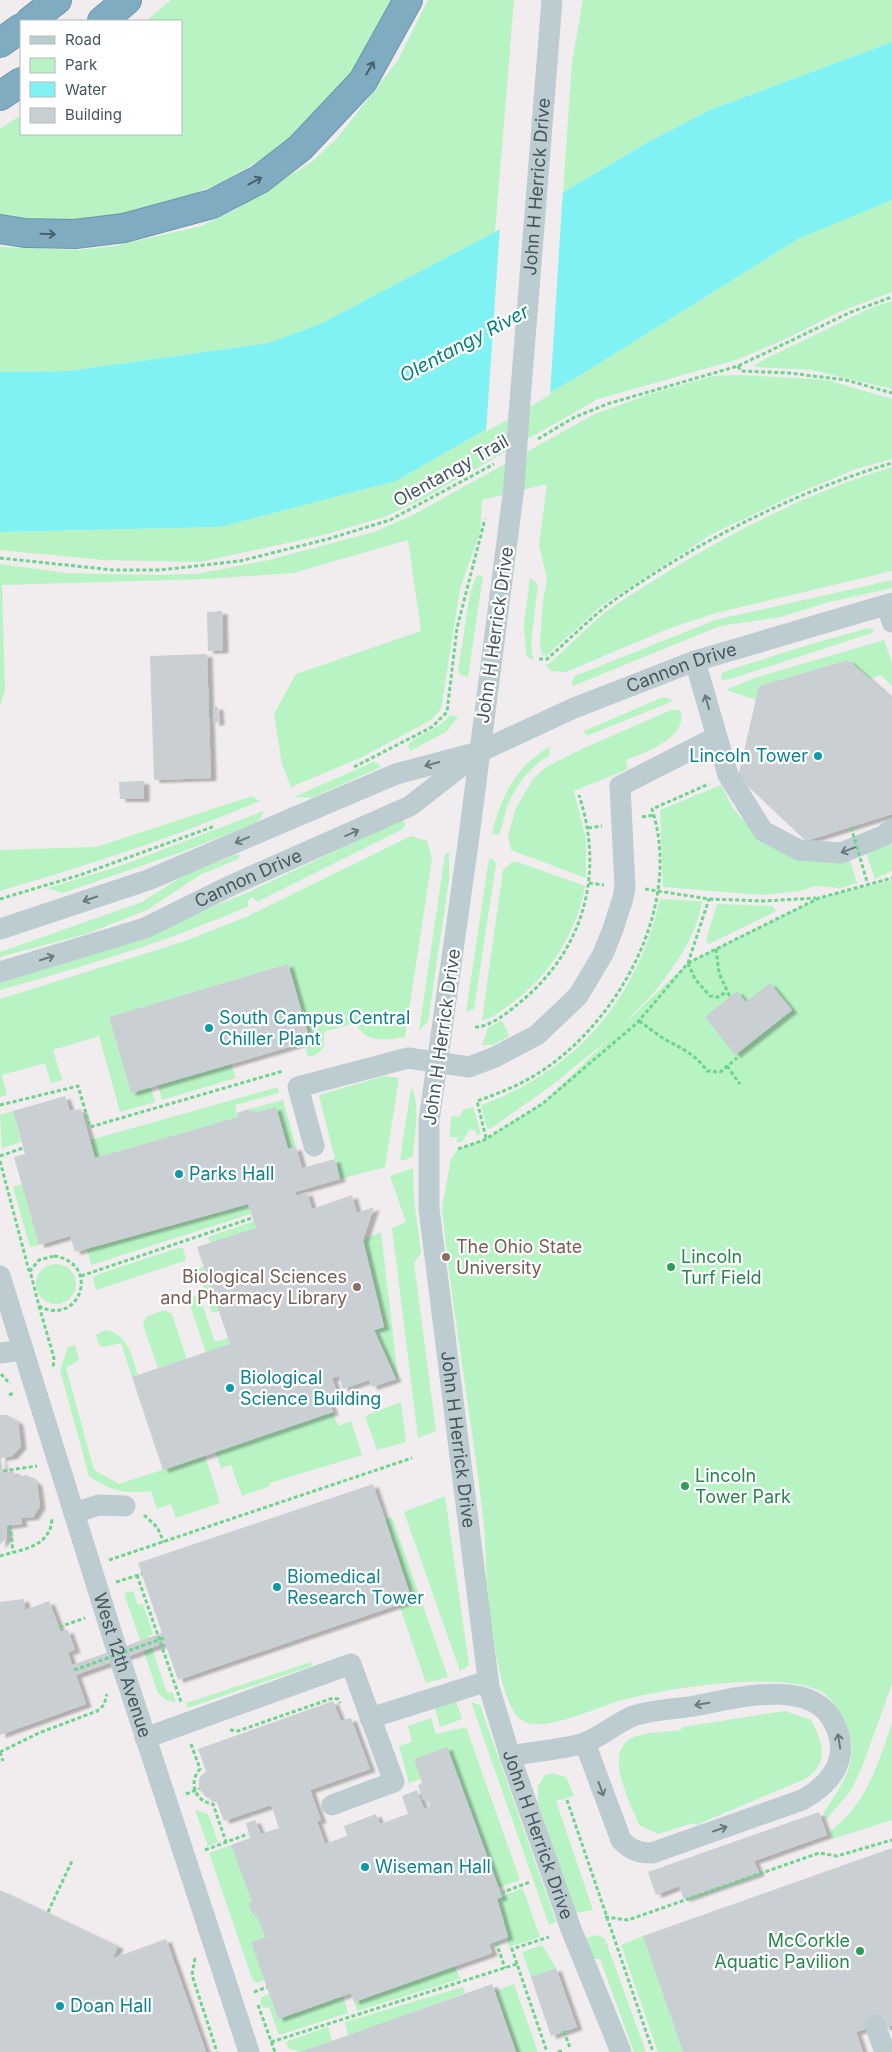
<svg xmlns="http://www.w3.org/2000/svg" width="892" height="2052" font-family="Inter,sans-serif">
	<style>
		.green { fill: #b7f3c3 }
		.water { fill: #80f2f4 }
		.pier { fill: #f1edee }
		.building { fill: #c9cfd3; filter: url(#shadow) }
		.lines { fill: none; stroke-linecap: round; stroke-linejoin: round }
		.highway-casing { stroke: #6b97ad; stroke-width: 30 }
		.path { stroke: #6cd48d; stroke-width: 3; stroke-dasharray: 4 2.5; stroke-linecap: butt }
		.minor { stroke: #bcccd1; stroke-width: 21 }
		.highway { stroke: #80acc2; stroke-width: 28 }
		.path-bridge { stroke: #6cd48d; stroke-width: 3; stroke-dasharray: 4 2.5; stroke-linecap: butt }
		.minor-bridge { stroke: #bcccd1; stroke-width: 21 }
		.oneway { stroke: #4a5f67 }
		.oneway2 { stroke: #687980 }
		.culture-dot { fill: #0f9aa8; stroke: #fff; stroke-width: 2 }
		.education-dot { fill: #8d6e63; stroke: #fff; stroke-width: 2 }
		.leisure-dot { fill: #2e9e5b; stroke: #fff; stroke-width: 2 }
		.labels { text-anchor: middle; stroke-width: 4.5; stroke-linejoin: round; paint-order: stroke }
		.street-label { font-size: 18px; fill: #44565d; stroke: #fff }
		.culture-label { font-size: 18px; fill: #0d838f; stroke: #fff; text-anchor: start }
		.education-label { font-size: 18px; fill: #785e54; stroke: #fff; text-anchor: start }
		.leisure-label { font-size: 18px; fill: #27864d; stroke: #fff; text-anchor: start }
		.water-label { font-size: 19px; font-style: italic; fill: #058083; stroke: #fff }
	</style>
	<defs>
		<filter id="shadow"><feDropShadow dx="5.5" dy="3" stdDeviation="1" flood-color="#0004"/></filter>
	</defs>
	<rect width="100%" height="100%" fill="#f1edee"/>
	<!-- green -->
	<path class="green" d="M171,0H392C377,33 359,66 335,94C255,189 122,236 0,216V129L21,115V134H181V21H146Z
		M428,0H514L495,232L320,324L268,343L68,371L0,372V247L78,250L114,246L201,226L235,210L313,161L339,136L398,60Z
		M583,0H892V42L710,110L652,140L563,192L572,62Z
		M892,200V292L839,312L788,338L736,360L598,399L421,500L384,517L320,536L200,562L104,560L0,550V532L220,527L396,481L579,376L798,239Z
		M892,301V389L812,370L755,367V365L763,360L871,308Z
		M741,375L827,380L892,399V459L856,469L796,494L712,534L602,605L546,656L542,655L540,644L543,601L547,579L539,545L547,484L482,500L480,532L460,589L441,709L431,720L360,758L291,787L282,764L274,714L296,674L421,631L408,540L293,573L205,579L2,585L5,690L0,707V564L66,573L154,575L196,574L269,560L374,532L413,515L595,414L650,394L713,376Z
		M892,467V571L716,613L670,628L566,672L551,671L545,664H549C567,648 584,630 602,615C623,599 647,585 669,571C739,528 813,491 892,467Z
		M479,575L483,576L468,677L461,675L458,671L470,593L476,577Z
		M530,578L538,584L531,643L533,660L526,656L524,624Z
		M892,580V588L829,602L781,617L720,626L573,686L572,681L575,676L715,620Z
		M869,628L875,630L869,634L730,679L721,680L722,673L726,671L811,644Z
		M884,640L892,663V686L881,675L870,679L848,660L759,686L756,700L726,690L754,678Z
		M663,697L673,700L666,704L589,735L585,734L584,731Z
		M671,710H680C690,737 644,753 626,760L628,769L574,791L586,839V878L511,850L508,837L515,810L533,779L546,767L584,748Z
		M453,715L458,717L446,732L410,751L408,746C415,734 438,731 449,716Z
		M549,747L550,755C530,766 515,787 507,807C504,816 503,825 499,834H492C500,798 516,766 549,747Z
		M373,762L378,763L381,767L312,798L294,797Z
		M721,785L733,808L760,840L849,857L857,883L841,888L814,886L801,891L762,895L663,887L660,810Z
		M252,796L260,801C175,837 88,865 0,891V850L96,847Z
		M264,811L259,820L253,824L179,853L62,893L48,888L120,866Z
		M403,819L405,825L403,829L257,902L253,897L247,901L249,906C169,941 85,966 0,990V982L152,932L251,891Z
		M411,836L427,841L432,859L405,1037C384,1040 367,1044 355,1023L324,1032V1047L317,1054L308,1057L305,1042L310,1040L288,964L109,1017L131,1093L151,1087L155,1102L120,1112L99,1036L53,1050L62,1080L51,1083L45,1063L2,1075L7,1095L0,1097V999L182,942L244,918Z
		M892,837V871L875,879L866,852Z
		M449,852V880L428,1021L419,1031L445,854Z
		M235,855H240L238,859L200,875L147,910L86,934L0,957V952L142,902L183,876Z
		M489,858L494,860L496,864L474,1009L466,1012Z
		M512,862H518L585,886C576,935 547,980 505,1008C499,1012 490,1020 482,1020L503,870Z
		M892,880V1684L862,1767L851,1790L826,1820L824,1812C845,1781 863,1756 843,1719C837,1708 830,1695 818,1690C775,1671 668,1688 622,1700C598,1706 541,1736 520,1719C503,1705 495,1649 492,1627C485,1590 487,1553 483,1516C471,1413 452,1311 442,1208L451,1159L458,1149L484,1140L542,1104L609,1039L551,1086L490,1129L487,1128L481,1105C578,1070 638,997 660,899L702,901C697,935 677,963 656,990C647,1001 635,1010 627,1021L688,963L819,898Z
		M717,904L773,906L776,911L709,944L706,940Z
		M502,1020L509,1036L493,1045H482L488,1028Z
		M231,1064L236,1078L162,1100L158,1085Z
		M384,1076L399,1078L385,1167L340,1179L319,1095Z
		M278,1087L279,1093L235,1105L238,1117L95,1158L90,1140Z
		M411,1088C421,1102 414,1139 413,1156L403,1161L400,1159Z
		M283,1100L296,1147L288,1149L276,1107L251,1114L249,1109Z
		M473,1107L481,1134L477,1135L475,1131L470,1129L462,1142H456L458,1137H450L451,1116L459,1117L463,1110Z
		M13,1111L21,1142L2,1148L0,1115Z
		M413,1168L414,1199L421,1253L414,1263L436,1431L418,1438L392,1228L406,1222L390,1176Z
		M22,1184L39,1245L30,1247L13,1187Z
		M248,1204L251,1214L91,1265L87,1249Z
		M254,1221L256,1228L210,1243L208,1237Z
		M381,1232L398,1378L396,1379L374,1330L384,1326L363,1240Z
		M178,1248H183L186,1259L184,1261L96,1290L93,1279L96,1275Z
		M36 1284a20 20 0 1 1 40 0a20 20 0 1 1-40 0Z
		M204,1266L219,1311L212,1313L197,1269Z
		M199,1295L215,1342L228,1338L230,1344L206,1353L188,1299Z
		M164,1310L172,1314L187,1359L158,1368L143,1325L146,1317Z
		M105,1330C128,1333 132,1357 138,1375L132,1377L121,1343L104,1347L99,1345L96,1335Z
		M75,1345L79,1360L66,1368L94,1470L119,1484L205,1456L220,1503L176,1518L171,1504L157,1509L151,1491C124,1494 111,1491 89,1476L60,1370L68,1347Z
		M401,1402L406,1442L377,1450L365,1416Z
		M333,1412L338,1426L351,1421L362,1455L270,1483V1486L242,1496L231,1465L221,1468L215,1452Z
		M445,1496L469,1665L460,1671L404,1512Z
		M392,1517L448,1677L426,1683L399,1604L412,1600L385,1519Z
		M133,1591L138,1605L143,1604L153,1634L148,1636L167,1693L172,1692L176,1702L166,1700L158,1693L124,1593Z
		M311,1662L312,1666L187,1708L186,1703Z
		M456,1701L462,1719L440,1727L435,1708Z
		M471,1702L480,1705L556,1922L549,1925Z
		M785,1711L811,1720C823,1743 830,1763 805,1779L696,1825L693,1823L658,1834L639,1825C631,1804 601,1750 634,1737C647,1732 666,1732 680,1730L683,1727Z
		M431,1718L436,1734L466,1727L520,1880L499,1888L447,1747L414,1759L421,1779L409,1783L399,1746L412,1742L408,1726Z
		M892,1722V1820L832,1839L830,1831C866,1806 879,1762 892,1722Z
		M552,1773L566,1777L574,1796L556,1801L593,1910L576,1913L538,1803V1786L544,1776Z
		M195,1810L208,1814L218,1842L208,1846Z
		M231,1845L252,1902L248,1903L252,1914L256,1913L265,1937L251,1942L265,1980L256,1983L253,1981L209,1853Z
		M520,1889H523L540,1937L509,1947L502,1920L504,1919L497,1899Z
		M598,1935L605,1939L646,2052H634L600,1959H593L585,1938Z
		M643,1936L683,2052H658L621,1945Z
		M542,1945L556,1968L531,1977L522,1952Z
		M455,1966L460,1979L357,2011L354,2002Z
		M514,1984L538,2052H516L495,1991Z
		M463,1987L465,1993L348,2036L345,2022Z
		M269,1994L278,2019L343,1996L348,2013L279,2035L269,2007L263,2008L260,2001L262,1997Z
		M328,2027L332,2041L300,2052L288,2048L286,2043L288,2041Z"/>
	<!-- water -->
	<path class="water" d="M892,42V200L798,239L579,376L396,481L220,527L0,532V372L68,371L268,343L320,324L495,232L652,140L710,110Z"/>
	<!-- pier -->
	<path class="pier" d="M563,189L550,395L486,432L500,227Z"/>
	<!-- building -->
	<path class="building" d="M222,611L223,650L208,651L207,612Z
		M207,654L211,778L154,780L150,656Z
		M848,660L892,699V814L806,841L738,777L759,686Z
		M213,707H218L219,722L214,723Z
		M144,781V799H120L119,782Z
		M288,964L310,1041L131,1093L109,1017Z
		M770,983L792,1010L735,1055L705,1017L737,991L746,1002Z
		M65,1096L70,1111L81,1109L95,1158L238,1117L237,1113L249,1109L251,1114L276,1107L288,1149L296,1147L302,1168L335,1159L340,1179L295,1192L297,1196L307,1192L312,1209L352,1195L357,1213L374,1207L363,1240L384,1327L374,1330L396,1379L372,1387L369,1380L343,1389L339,1376L332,1378L338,1395L328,1398L333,1412L163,1470L132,1377L230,1344L197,1247L256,1228L248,1204L75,1252L70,1236L39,1245L14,1157L25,1154L13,1111Z
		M0,1415H7L18,1422L21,1446L12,1456L1,1458L3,1473L14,1471L15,1477L27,1475L37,1483L40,1506L33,1517L21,1518L22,1524L6,1526L7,1537L0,1545Z
		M373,1484L412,1600L178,1680L165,1643L76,1675L86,1704L0,1735V1602L24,1599L25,1610L49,1601L61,1632L68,1630L75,1650L68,1652L72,1665L162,1633L138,1563Z
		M333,1701L341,1721L351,1718L370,1769L310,1790L321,1820L317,1821L325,1844L347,1836L344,1826L376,1814L380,1824L408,1814L402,1796L417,1790L424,1809L430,1806L428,1798L423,1800L418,1785L422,1783L414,1759L447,1747L502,1897L497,1899L508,1937L489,1944L492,1953L354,2002L351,1993L278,2019L251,1942L265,1937L256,1913L252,1914L248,1903L252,1902L231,1845L250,1838L246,1823L255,1820L261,1834L279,1828L271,1805L224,1821L216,1800L206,1797L199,1789V1778L206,1771L198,1749Z
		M819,1812L827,1835L754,1861L759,1873L684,1899L679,1886L656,1895L648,1872Z
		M892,1848V2025L885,2028L883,2023L856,2032L863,2052H683L643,1936Z
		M0,1890L118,1946L113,1958L166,1939L206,2052H0Z
		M556,1968L577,2027L551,2036L531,1977Z
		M492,1984L516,2052H300L332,2041Z"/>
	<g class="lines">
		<defs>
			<path id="highway" d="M30,21L57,0
				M102,21L127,0
				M0,43L21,28
				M0,96L21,82
				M0,229L25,233L75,234L124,228L212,204L260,179L300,148L363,81L408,0"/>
		</defs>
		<!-- highway casing -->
		<use href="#highway" class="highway-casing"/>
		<!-- path -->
		<path class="path" d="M738,366L741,371L789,373L846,380L892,393
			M538,439L573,418L607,404L738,366L851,312L892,297
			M0,558L113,570H160L240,561L328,539L390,520L494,464
			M539,659H547C569,640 590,618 613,601C697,542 794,492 892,463
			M354,767L432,727L447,712L457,628L485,519
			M642,817L654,815
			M588,828L602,826
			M589,883L604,885
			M645,889L709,899L764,901L816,898
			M0,899L80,875L215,826
			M716,949L719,973L730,997
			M688,963L819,898L892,878
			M688,963L695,979L710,996L718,997L726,992
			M639,1021C648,1027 656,1034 666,1040C683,1049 696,1055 707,1071L720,1072L737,1058
			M475,1027C490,1027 507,1013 518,1004C584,951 605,874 579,795
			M727,1066L740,1084
			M0,1105L78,1086L90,1127L283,1071
			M486,1138L477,1101C503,1092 527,1082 549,1066C624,1012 682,902 652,809L709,784
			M458,1149L484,1140L542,1104L637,1023L688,963L709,899
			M0,1156L23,1148
			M0,1161L29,1271
			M54,1256C102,1263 80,1328 39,1306L30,1271L39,1260Z
			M81,1276L252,1218
			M39,1306L54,1358L53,1369
			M1,1374L10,1384
			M9,1395L14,1393
			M3,1471L37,1466
			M144,1515L157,1527L164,1542
			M10,1525L13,1552
			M0,1556C23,1549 51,1547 52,1518
			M109,1560L412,1458
			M137,1575L181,1702
			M116,1582L142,1574
			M59,1627L85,1618
			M230,1730L238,1731L333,1698L338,1699L340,1703
			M191,1744L200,1769C188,1782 195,1802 213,1804L226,1842
			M0,1752L39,1733L97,1711L104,1705L107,1694
			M0,1752L3,1761
			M186,1794L199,1789
			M567,1800L653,2052
			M205,1850L248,1834
			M501,1893L530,1882
			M48,1912L73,1859
			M605,1917L628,1920L819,1853L837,1856L892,1840
			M496,1942L505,1968
			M195,1958L192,1975L217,2052
			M517,1964L512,1949L549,1937
			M254,1992L267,1987
			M258,2005L275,2052
			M564,2031L570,2048
			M271,2042L517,1964L547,2052
			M558,2052L564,2050"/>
		<!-- minor -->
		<g class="minor">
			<path id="s1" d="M519,414L552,0"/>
			<path id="s2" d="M514,487L468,844L429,1121V1209L489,1687L510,1756L571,1929L621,2052"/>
			<path d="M887,605L892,622"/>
			<path d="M695,661L728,775L763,831L799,850L841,853L883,836L892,829"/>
			<path id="s3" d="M0,929L148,880L396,774L479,752L574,708L695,661L892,603"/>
			<path id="s4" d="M0,972L145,928L232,885L410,806L473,757"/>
			<path d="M314,1146L298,1087L408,1058L469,1067L493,1058L537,1035L578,996L603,954L613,929L623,898L625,887L620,786L716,737"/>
			<path id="s5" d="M0,1276L115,1644L249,2052"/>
			<path d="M0,1353L23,1350"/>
			<path d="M74,1513L99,1505L125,1506"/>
			<path d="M370,1718L488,1681"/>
			<path d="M145,1738L351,1664L394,1782L332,1805"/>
			<path d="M510,1756C531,1752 565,1749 584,1743C601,1737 615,1724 631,1717C647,1710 676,1709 694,1706C733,1699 812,1676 834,1723C839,1733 842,1745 840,1756C836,1777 820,1790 802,1800L652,1853C638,1853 631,1850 621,1840L585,1743"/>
			<path d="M875,2025L885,2052"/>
		</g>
		<!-- highway -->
		<use href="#highway" class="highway"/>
		<!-- path-bridge -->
		<path class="path-bridge" d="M851,827L868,885
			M74,1670L164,1638"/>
		<!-- minor-bridge -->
		<path class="minor-bridge" d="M514,487L519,414"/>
	</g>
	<!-- one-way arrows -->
	<defs><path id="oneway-shaft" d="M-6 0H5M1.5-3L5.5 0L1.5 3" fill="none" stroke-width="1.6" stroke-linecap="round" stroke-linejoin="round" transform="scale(1.25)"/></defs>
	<g class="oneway">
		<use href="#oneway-shaft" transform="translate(370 68) rotate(-60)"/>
		<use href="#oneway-shaft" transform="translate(255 181) rotate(-29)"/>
		<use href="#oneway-shaft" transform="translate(48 234) rotate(2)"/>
	</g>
	<g class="oneway2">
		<use href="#oneway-shaft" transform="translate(707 702) rotate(-106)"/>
		<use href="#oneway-shaft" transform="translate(432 764) rotate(165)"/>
		<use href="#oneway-shaft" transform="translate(352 833) rotate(-24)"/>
		<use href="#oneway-shaft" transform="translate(242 840) rotate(157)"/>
		<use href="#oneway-shaft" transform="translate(848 850) rotate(159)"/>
		<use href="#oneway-shaft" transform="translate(90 899) rotate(161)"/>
		<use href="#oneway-shaft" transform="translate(47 958) rotate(-17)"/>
		<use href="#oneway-shaft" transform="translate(702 1704) rotate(170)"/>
		<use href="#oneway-shaft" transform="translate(839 1741) rotate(-99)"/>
		<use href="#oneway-shaft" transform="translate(601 1789) rotate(70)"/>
		<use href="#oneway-shaft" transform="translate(720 1829) rotate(-19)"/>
	</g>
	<!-- markers -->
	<g class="culture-dot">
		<circle cx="818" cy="756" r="5"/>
		<circle cx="209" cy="1028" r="5"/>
		<circle cx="179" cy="1174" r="5"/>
		<circle cx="230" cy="1388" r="5"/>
		<circle cx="277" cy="1587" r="5"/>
		<circle cx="365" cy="1867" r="5"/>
		<circle cx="60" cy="2006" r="5"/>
	</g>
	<g class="education-dot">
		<circle cx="446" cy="1257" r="5"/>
		<circle cx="357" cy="1287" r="5"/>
	</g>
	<g class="leisure-dot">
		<circle cx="671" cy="1267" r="5"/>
		<circle cx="685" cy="1486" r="5"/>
		<circle cx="860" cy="1951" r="5"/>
	</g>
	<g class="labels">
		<!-- street labels -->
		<g class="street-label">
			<text dy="6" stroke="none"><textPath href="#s1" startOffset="228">John H Herrick Drive</textPath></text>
			<text transform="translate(451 471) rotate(-29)" y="6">Olentangy Trail</text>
			<text transform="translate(495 635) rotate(-82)" y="6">John H Herrick Drive</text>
			<text dy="6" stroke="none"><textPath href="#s3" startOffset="731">Cannon Drive</textPath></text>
			<text dy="6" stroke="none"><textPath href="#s4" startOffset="266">Cannon Drive</textPath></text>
			<text transform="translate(442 1037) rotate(-82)" y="6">John H Herrick Drive</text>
			<text dy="6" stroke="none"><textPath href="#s2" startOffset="960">John H Herrick Drive</textPath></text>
			<text dy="6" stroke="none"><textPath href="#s5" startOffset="408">West 12th Avenue</textPath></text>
			<text dy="6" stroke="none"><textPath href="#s2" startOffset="1365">John H Herrick Drive</textPath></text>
		</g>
		<!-- culture labels -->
		<g class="culture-label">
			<text x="808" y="762" text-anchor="end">Lincoln Tower</text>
			<text x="219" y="1024">South Campus Central<tspan x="219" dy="21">Chiller Plant</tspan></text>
			<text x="189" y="1180">Parks Hall</text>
			<text x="240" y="1384">Biological<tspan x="240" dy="21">Science Building</tspan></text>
			<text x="287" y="1583">Biomedical<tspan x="287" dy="21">Research Tower</tspan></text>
			<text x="375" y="1873">Wiseman Hall</text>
			<text x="70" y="2012">Doan Hall</text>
		</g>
		<!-- education labels -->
		<g class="education-label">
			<text x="456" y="1253">The Ohio State<tspan x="456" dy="21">University</tspan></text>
			<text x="347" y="1283" text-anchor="end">Biological Sciences<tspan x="347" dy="21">and Pharmacy Library</tspan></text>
		</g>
		<!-- leisure labels -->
		<g class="leisure-label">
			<text x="681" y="1263">Lincoln<tspan x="681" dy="21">Turf Field</tspan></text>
			<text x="695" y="1482">Lincoln<tspan x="695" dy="21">Tower Park</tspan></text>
			<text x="850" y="1947" text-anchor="end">McCorkle<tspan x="850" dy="21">Aquatic Pavilion</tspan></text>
		</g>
		<!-- water labels -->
		<g class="water-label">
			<text transform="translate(464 343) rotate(-28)" y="7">Olentangy River</text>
		</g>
	</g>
	<!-- legend -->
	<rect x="20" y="20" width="162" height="115" fill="#ffffff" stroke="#b4bbbe"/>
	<rect x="30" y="36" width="25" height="8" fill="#bcccd1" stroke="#b4bbbe"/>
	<text x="65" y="45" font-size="15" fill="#44565d">Road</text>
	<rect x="30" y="58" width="25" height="15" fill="#b7f3c3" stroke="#b4bbbe"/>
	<text x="65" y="70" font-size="15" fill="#44565d">Park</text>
	<rect x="30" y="82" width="25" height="15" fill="#80f2f4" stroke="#b4bbbe"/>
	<text x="65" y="95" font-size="15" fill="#44565d">Water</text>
	<rect x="30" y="108" width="25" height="15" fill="#c9cfd3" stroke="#b4bbbe"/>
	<text x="65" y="120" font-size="15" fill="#44565d">Building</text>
</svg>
